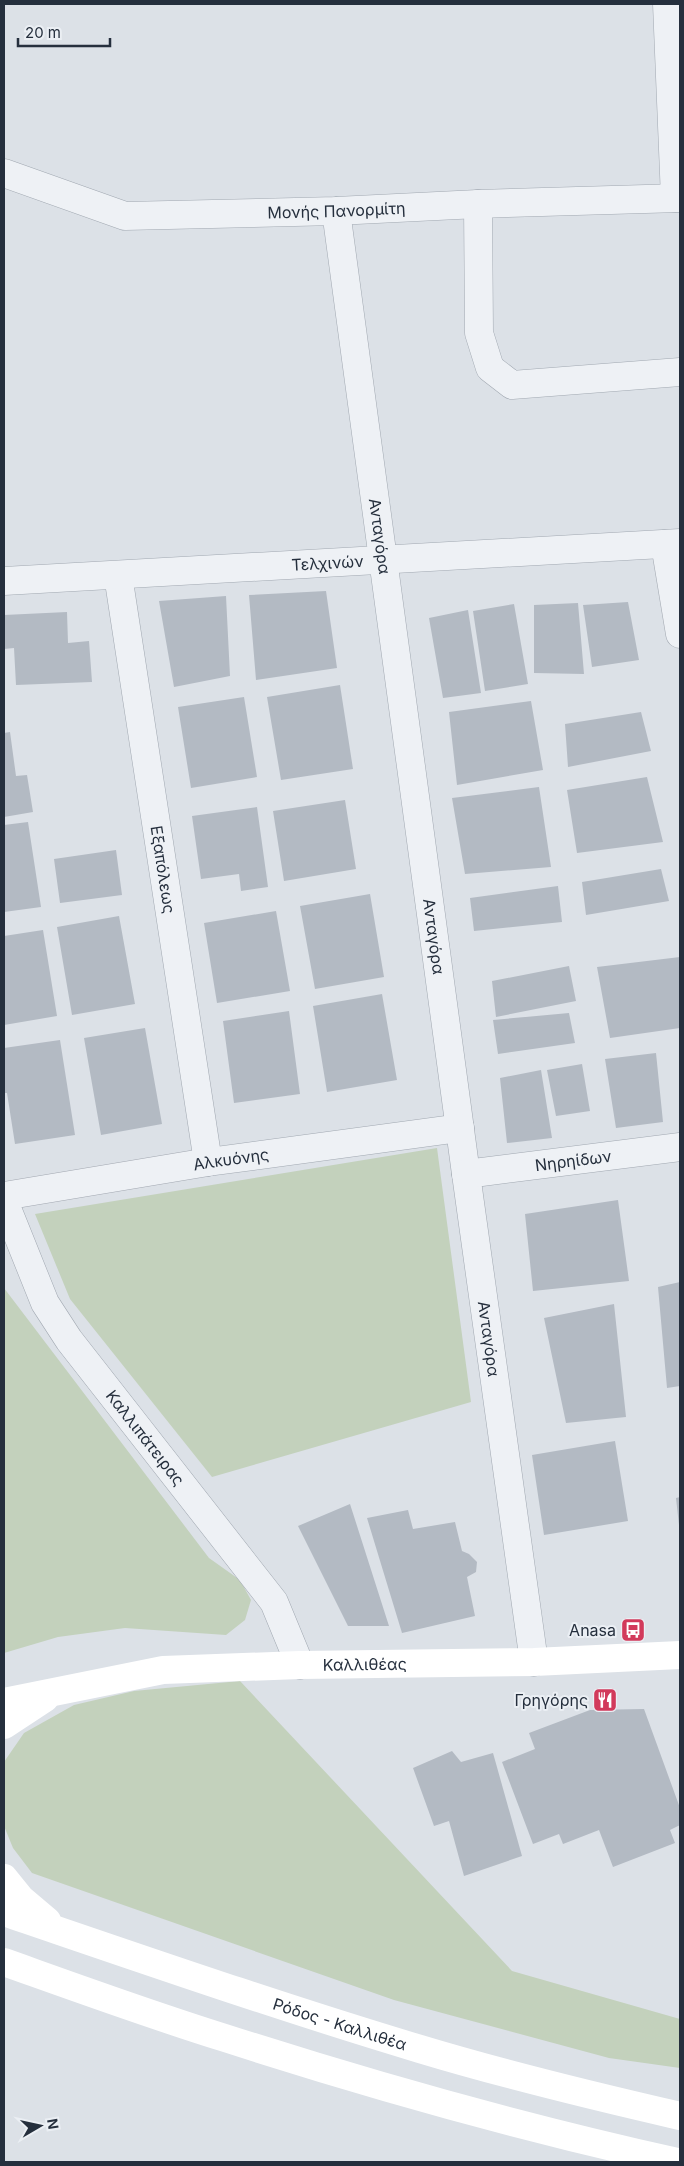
<svg xmlns="http://www.w3.org/2000/svg" width="684" height="2166" font-family="Inter,sans-serif">
	<style>
		.green { fill: #c3d1bc }
		.building { fill: #b3bac3 }
		.lines { fill: none; stroke-linecap: round; stroke-linejoin: round }
		.minor-casing { stroke: #a1a8b1; stroke-width: 29 }
		.minor { stroke: #eef1f5; stroke-width: 28 }
		.secondary { stroke: #fff; stroke-width: 28 }
		.labels { text-anchor: middle; stroke-width: 4; stroke-linejoin: round; paint-order: stroke }
		.street-label { font-size: 16px; fill: #252f3d; stroke: #ebeff4 }
		.poi-label { font-size: 16px; fill: #252f3d; stroke: #ebeff4; text-anchor: end }
	</style>
	<rect width="100%" height="100%" fill="#dce1e7"/>
	<!-- green -->
	<path class="green" d="M437,1148L471,1402L212,1477L70,1299L35,1214Z
		M4,1288L209,1558L240,1580L251,1600L245,1620L226,1635L125,1628L58,1637L4,1653Z
		M240,1681L512,1971L680,2019V2068L609,2058L394,2000L32,1873L13,1848L4,1826V1762L24,1733L74,1705L134,1691Z"/>
	<!-- building -->
	<path class="building" d="M326,591L337,668L256,680L249,595Z
		M226,596L230,676L174,687L159,601Z
		M628,602L639,660L592,667L583,605Z
		M578,603L584,674L534,673V605Z
		M514,604L528,684L485,691L473,611Z
		M468,610L481,693L443,698L429,618Z
		M67,612L68,643L89,641L92,682L16,685L14,648L4,649V615Z
		M340,685L353,769L281,780L267,697Z
		M244,697L257,777L191,788L178,707Z
		M531,701L543,770L457,785L449,712Z
		M641,712L651,751L568,767L565,724Z
		M10,732L16,776L27,775L33,812L4,817V733Z
		M647,777L663,842L577,853L567,790Z
		M539,787L551,867L465,874L452,798Z
		M345,800L356,869L284,881L273,811Z
		M257,807L268,887L241,891L239,874L201,879L192,816Z
		M28,822L41,907L4,912V825Z
		M116,850L122,895L60,903L54,859Z
		M661,869L669,901L586,915L582,882Z
		M558,886L562,922L474,931L470,898Z
		M370,894L384,977L315,989L300,906Z
		M276,911L290,991L217,1003L204,923Z
		M119,916L135,1004L72,1015L57,927Z
		M43,930L57,1016L4,1025V936Z
		M680,957V1028L610,1038L597,967Z
		M569,966L576,1001L496,1017L492,981Z
		M382,994L397,1080L327,1092L313,1006Z
		M289,1011L300,1094L234,1103L223,1021Z
		M569,1013L575,1043L498,1054L493,1020Z
		M145,1028L162,1124L101,1135L84,1038Z
		M60,1040L75,1135L15,1144L7,1093H4V1048Z
		M656,1053L663,1122L616,1128L605,1059Z
		M582,1064L590,1111L556,1116L547,1070Z
		M541,1070L552,1138L507,1143L500,1078Z
		M618,1200L629,1281L533,1291L525,1214Z
		M680,1282V1386L667,1388L658,1287Z
		M614,1304L626,1417L566,1423L544,1318Z
		M615,1441L628,1521L544,1535L532,1455Z
		M680,1497V1525H679L676,1498Z
		M350,1504L389,1626H348L298,1526Z
		M408,1510L413,1529L455,1522L462,1551L469,1554L477,1562L476,1572L467,1577L475,1616L402,1633L367,1518Z
		M644,1709L680,1808V1825L670,1830L675,1843L613,1867L599,1830L563,1844L559,1834L533,1844L502,1762L535,1749L529,1733L590,1710Z
		M452,1751L461,1762L493,1753L522,1856L464,1876L449,1821L434,1826L413,1768Z"/>
	<g class="lines">
		<defs>
			<g id="minor">
				<path d="M667,4L675,198"/>
				<path id="s1" d="M4,173L125,216L336,211L478,204L680,198"/>
				<path d="M478,204L479,333L490,368L512,385L680,372"/>
				<path id="s2" d="M336,211L466,1174L534,1662"/>
				<path d="M665,544L680,634"/>
				<path id="s3" d="M118,575L208,1162"/>
				<path id="s4" d="M4,581L680,543"/>
				<path id="s5" d="M466,1174L680,1147"/>
				<path id="s6" d="M4,1196L208,1162L460,1128"/>
				<path id="s7" d="M4,1201L45,1303L69,1340L274,1602L300,1665"/>
			</g>
		</defs>
		<!-- minor casing -->
		<use href="#minor" class="minor-casing"/>
		<!-- minor -->
		<use href="#minor" class="minor"/>
		<!-- secondary -->
		<g class="secondary">
			<path id="s8" d="M4,1702L163,1670L300,1665L534,1662L680,1655"/>
			<path d="M4,1725L45,1698"/>
			<path d="M4,1878L21,1899L47,1921"/>
			<path id="s9" d="M4,1912C142,1959 280,2007 420,2049C506,2075 593,2096 680,2116"/>
			<path d="M4,1962C77,1988 151,2015 225,2038C374,2086 524,2128 677,2162"/>
		</g>
	</g>
	<!-- icons -->
	<defs>
		<symbol id="bus-square" viewBox="-11 -11 22 22"><rect x="-9" y="-9" width="18" height="18" rx="4" fill="#d23a5b" stroke="#ebeff4"/><path d="M-5-6H5V4H4V6H2V4H-2V6H-4V4H-5ZM-3.5-4V0h7V-4ZM-3.5 1.2v1.5H-2V1.2ZM2 1.2v1.5H3.5V1.2Z" fill="#fff"/></symbol>
		<symbol id="restaurant-square" viewBox="-11 -11 22 22"><rect x="-9" y="-9" width="18" height="18" rx="4" fill="#d23a5b" stroke="#ebeff4"/><path d="M-5-6h1v4h1v-4h1v4h1v-4h1v5L-1.5 .5V6h-2V.5L-5-1ZM5-6V6H3V1.5H1.5Q1.5-4 5-6Z" fill="#fff"/></symbol>
	</defs>
	<g fill-rule="evenodd">
		<use href="#bus-square" x="619" y="1616" width="28" height="28"/>
		<use href="#restaurant-square" x="591" y="1686" width="28" height="28"/>
	</g>
	<g class="labels">
		<!-- street labels -->
		<g class="street-label">
			<text dy="6" stroke="none"><textPath href="#s1" startOffset="340">Μονής Πανορμίτη</textPath></text>
			<text dy="6" stroke="none"><textPath href="#s2" startOffset="328">Ανταγόρα</textPath></text>
			<text dy="6" stroke="none"><textPath href="#s4" startOffset="324">Τελχινών</textPath></text>
			<text dy="6" stroke="none"><textPath href="#s3" startOffset="298">Εξαπόλεως</textPath></text>
			<text dy="6" stroke="none"><textPath href="#s2" startOffset="732">Ανταγόρα</textPath></text>
			<text dy="6" stroke="none"><textPath href="#s6" startOffset="230">Αλκυόνης</textPath></text>
			<text dy="6" stroke="none"><textPath href="#s5" startOffset="108">Νηρηίδων</textPath></text>
			<text dy="6" stroke="none"><textPath href="#s2" startOffset="1138">Ανταγόρα</textPath></text>
			<text dy="6" stroke="none"><textPath href="#s7" startOffset="278">Καλλιπάτειρας</textPath></text>
			<text dy="6" stroke="none"><textPath href="#s8" startOffset="364">Καλλιθέας</textPath></text>
			<text dy="6" stroke="none"><textPath href="#s9" startOffset="354">Ρόδος - Καλλιθέα</textPath></text>
		</g>
		<!-- poi labels -->
		<g class="poi-label">
			<text x="616" y="1636">Anasa</text>
			<text x="588" y="1706">Γρηγόρης</text>
		</g>
	</g>
	<!-- border -->
	<rect width="684" height="2166" fill="none" stroke="#252f3d" stroke-width="10"/>
	<!-- north arrow -->
	<g transform="translate(40 2126) rotate(81)" stroke="#ebeff4" stroke-width="4" paint-order="stroke">
	<path d="M0-4L9 19L0 12L-9 19Z" fill="#252f3d"/>
	<text y="-8" font-size="14" font-weight="bold" text-anchor="middle" fill="#252f3d">N</text>
	</g>
	<!-- scale -->
	<path d="M18 38v8h92v-8" fill="none" stroke="#252f3d" stroke-width="2.5"/>
	<text x="25" y="38" font-size="15" fill="#252f3d" stroke="#ebeff4" stroke-width="4" paint-order="stroke">20 m</text>
</svg>
